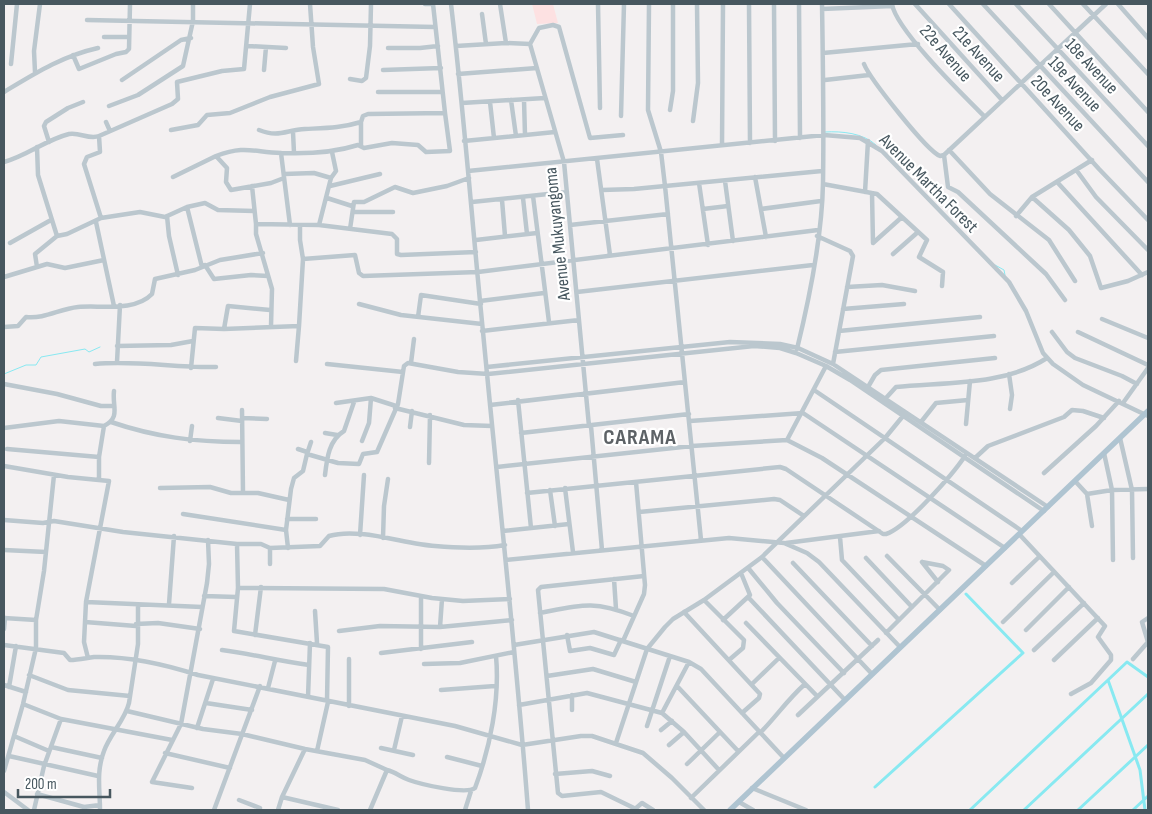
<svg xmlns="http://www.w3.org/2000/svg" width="1152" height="814" font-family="'Sofia Sans Condensed',sans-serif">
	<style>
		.medical { fill: #fde1e2 }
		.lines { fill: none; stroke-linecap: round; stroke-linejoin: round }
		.stream { stroke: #88e9f1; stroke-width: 1 }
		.canal { stroke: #88e9f1; stroke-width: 3 }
		.minor { stroke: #bbc7ce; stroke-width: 4.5 }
		.major { stroke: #afc4d1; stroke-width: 5.5 }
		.labels { text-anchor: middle; stroke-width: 4.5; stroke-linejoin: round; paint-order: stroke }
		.street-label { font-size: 18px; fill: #47575f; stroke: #fff }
		.district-label { font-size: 22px; font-weight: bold; letter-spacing: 1px; fill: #5d6266; stroke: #fff }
	</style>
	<rect width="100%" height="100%" fill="#f3f0f1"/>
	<!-- medical -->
	<path class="medical" d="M532,4H553L558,23L537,24Z"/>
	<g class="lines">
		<!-- stream -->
		<path class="stream" d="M825,132C842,131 863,133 876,145
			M995,265L1004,270L1005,275
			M4,374L26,365H36L41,357L85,349L89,352L100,347"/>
		<!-- canal -->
		<path class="canal" d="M875,787L1023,653L966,594
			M970,810L1108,680
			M1024,810L1148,694
			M1078,810L1148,745
			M1133,810L1148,796
			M1145,810L1140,770L1108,680L1127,662L1148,677"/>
		<!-- minor -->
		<path class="minor" d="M425,4H433
			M433,4L445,113
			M451,4C464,113 472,222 483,332C498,491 516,651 528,810
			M500,4L506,43
			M598,4L600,108
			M649,4L648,110L661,152L665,186L701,540
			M749,4L750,143
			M774,4L775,141
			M799,4L800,138
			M892,4C896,30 964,96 985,117
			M915,4L1002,100
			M949,4L1099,169L1148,220
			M983,4L1148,182
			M1016,4L1148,146
			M1049,4L1148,112
			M1083,4L1148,74
			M1118,4L1148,38
			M822,9L892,6
			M482,14L486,44
			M87,20L435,27
			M104,37H129
			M530,44L564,162L589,426
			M530,44L539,28L553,25L559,27L590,138L623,135
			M248,46L286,48
			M456,46L506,43L530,44
			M388,48H420L438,46
			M823,53L918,44
			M73,55L79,69L116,54L126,52L129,49L130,4
			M11,64L17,4
			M864,64C870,79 927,151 940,156L944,155L1106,4
			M264,70L266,47
			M383,70L441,68
			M35,72L34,51L40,4
			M458,74L537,68
			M350,79L362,81L366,78L370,46L371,4
			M122,80L181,40L191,38
			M825,80L869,75
			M4,92C34,74 62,56 98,48
			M378,92H442
			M511,100L516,136
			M524,100L525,135
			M490,102L494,138
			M462,103L545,98
			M109,106L138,95L183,66L193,21V4
			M670,110L673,91V4
			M621,116L624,4
			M693,121L698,83L697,4
			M106,122L110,131
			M171,130L198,125L207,115L230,113L270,97L319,84L313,47L310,4
			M293,132L294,153
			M99,136L100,152L87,157L84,164L101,218L140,212L165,217L187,207L202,267
			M464,141L555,132
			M49,142L44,126L46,122L68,108L83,102
			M361,145V122
			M722,145L723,4
			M37,147L38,175L57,236L67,234L101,218
			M949,150L990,194L1049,240L1075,281
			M281,153L290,225
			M944,155L948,187L958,192L1046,274L1065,300
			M216,156C245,145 253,152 281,153C307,154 333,153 358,145L364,148L392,143L418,145L426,152L450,151L445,113L368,114L363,116L361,122C342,128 324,128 305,129C286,130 279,138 259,130
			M597,159L610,255
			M4,162C27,156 45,140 69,134C80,132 89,140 99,136L172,104L178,99L177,82L222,71L244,69L250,4
			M468,171L824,135L860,138L882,151L1009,282L1026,311L1043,353L1053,364L1083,385L1148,416
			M1077,171L1096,197L1148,250
			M284,174L314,173L331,178
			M173,177L216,156L227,168L226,182L231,190L271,183L284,178
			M755,177L766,237
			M725,181L733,241
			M699,183L708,245
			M1058,183L1142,275
			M823,184L877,194L927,240L919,257L943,272L942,286
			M252,186L256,224
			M330,186L380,174
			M602,190L634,189L822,171
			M865,192L868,141
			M872,193L873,243L902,217
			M533,196L549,322
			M1032,197L1069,230L1090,256L1101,288L1128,281L1148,272
			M327,198L352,206
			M523,198L527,234
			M502,200L505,236
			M472,202L567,192
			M187,207L205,203L218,210L254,211
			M703,209L728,206
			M761,209L821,201
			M353,212H393
			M167,216L169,236L178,275
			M1016,216L1032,197L1092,160
			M96,222L114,306
			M319,225L331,178L336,171L332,152
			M570,225L668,214
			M350,229L354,202H364L395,187L413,193L447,186L469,178
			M817,236L850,251L853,256L833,364
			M476,240L537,233
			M10,243L51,220
			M893,254L918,232
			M303,259L355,255L359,273L363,276L478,272L818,230
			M205,265L214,279L251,275L268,276
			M37,267L35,254L57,236
			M4,277L47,264L65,268L104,260
			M847,287L882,285L915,291
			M577,292L813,265
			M480,301L544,293
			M359,304L401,315L482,324
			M843,309L904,304
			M418,317L421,295L481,304
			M1102,319L1148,338
			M271,326L272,289L256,234V224L319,225L392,234L397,239V254L401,255L476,252
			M4,327L18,326L26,317C45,319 59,309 78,307C100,305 135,312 152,294L155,279L195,270L220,260L263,253
			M224,329L228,306L270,310
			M482,331L579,320
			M839,331L980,317
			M1052,332L1067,352L1075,358L1122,376L1137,384
			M1078,332L1148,365
			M117,346L171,345L193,341
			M797,349C810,296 822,238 823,183C824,123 823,64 822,4
			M835,352L994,336
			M296,361L299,326
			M117,362L120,305
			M411,363L414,339
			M95,364C135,360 176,368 216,367
			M327,364L403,372
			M487,367L730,342L780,344L798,348L833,364L1048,507
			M191,368L195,328L224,329L299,326L303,259L300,240V225
			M1009,374L1012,395L1010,409
			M4,384L57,394L101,406H114
			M868,387L875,375L881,370L995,358
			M814,390L1022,531
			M886,398L896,387C945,382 1004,386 1047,358
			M518,400L531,528
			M336,403L371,398L396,406
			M1123,403L1148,368
			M490,405L685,382
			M395,408L464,425L492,426
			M242,410L243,493
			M218,418L242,421
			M242,418L267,419
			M690,421L803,413L1005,548
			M111,422C155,437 195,442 241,442
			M921,422L936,403L968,400
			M966,424L970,381
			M591,426L602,550
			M410,427L412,411
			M4,428L59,421L104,426
			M325,433L337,435
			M521,433L689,414
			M1120,438L1132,490L1133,558
			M787,440L826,366
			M190,441L192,426
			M362,441L369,423L371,398
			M7,449L99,457
			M298,449L307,452
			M1104,453L1112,490L1113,560
			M307,454L311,442
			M975,458L988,446L1064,417L1072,410L1083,411L1104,418
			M429,463L430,415
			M4,466L68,477L109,481L86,602L84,642L88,658
			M497,467L692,446L787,440L822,458L986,566
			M1044,473L1096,426L1119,401
			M325,475C327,458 329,440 344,431L354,402
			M99,479V457L104,426C121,417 112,407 114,391
			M1075,481L1087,494L1092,526
			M160,488L210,487L231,493H258L289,500
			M565,488L573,552
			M550,490L555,526
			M527,493L780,467L786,469L883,534H886C906,528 953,474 965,456
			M1087,494L1112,490L1148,489
			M639,512L774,499L780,500L804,516
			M183,514L286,530
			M287,519H316
			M4,520L43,523L54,521L123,532L237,544H261L270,548L320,546L329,536C359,527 404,544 435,546C458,548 482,549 505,545
			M503,531L569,524
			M1019,534L1105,626L1098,637L1111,655V660L1091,683L1071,694
			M360,535L364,475
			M840,537L842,560L899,620
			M383,538L384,506L388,479
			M786,543L879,531
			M237,544L238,588L234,631L328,647L327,701
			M288,548L286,530L291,489L294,478L303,471L307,454L338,463L359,464L363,454L377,452L398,404L404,366L408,363L458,372L488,374L754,346L780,348L796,353L826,366L850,380L1044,511
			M4,550L46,552
			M887,556L940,610
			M762,557L872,674
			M866,558L912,607
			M506,560L729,538L784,543L807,553L819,562L900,647
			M922,562L938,582
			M793,563L872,646
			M270,564V548
			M749,569L777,603L844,673
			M614,579L616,609
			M1012,583L1039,557
			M238,588L384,589L432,598L463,601L510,599
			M204,596L236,597
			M421,596V649
			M748,597L845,700
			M704,600L744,640L743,648L729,660
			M86,602L202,607
			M169,604L174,536
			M315,611L317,643
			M684,612L760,694L759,698L742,713
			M540,613C581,605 593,600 634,616
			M4,618L36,620
			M723,620L750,595L741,573
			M85,622L136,626
			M1003,622L1054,572
			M746,623L817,696
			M136,624L158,623L200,629
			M440,627L442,599
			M4,629L5,618
			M1026,630L1069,587
			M339,631L380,626L440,627L512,620
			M886,633L949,570L943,566L922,562
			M255,635L261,587
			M567,635L570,651L590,648L614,655L621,640
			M623,641L644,594L645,585L636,482
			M4,645L64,653L70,660C78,660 86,658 94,657C130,656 164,664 198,675L455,726L522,745L581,736H592L643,753L672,778L704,810
			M514,645L594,632L689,662L701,669L784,758
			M222,650C252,654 279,661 309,665
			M1034,650L1084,603
			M381,653L472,642
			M1133,659L1148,642L1142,622L1148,618
			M1054,660L1098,618
			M424,664L460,663L514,652
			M29,675L68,690L130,696
			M547,676L593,669L636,682
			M752,684L779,658
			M4,685L26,692
			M677,686L738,751
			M9,687L16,646
			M268,688L275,661
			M441,690L495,686
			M572,695V710
			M308,697L310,643
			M206,703L252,710
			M23,704L61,719L172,740
			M519,705L587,693L662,713L684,732L719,770
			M349,706V659
			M127,711L203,729L242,734L305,749L365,760L387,770
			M662,713L689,662
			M798,715L878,640
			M647,726L670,656
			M197,728L213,679
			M661,730L672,721
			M760,733C776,717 787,700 805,684
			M14,736L49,751
			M616,743L647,649L665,627L673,619L704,600L762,557L885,438L903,416
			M669,745L684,732
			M51,747L102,758
			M381,748L413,755
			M394,750L402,716
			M317,751L328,702
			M165,753L230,768
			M9,756L98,776
			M447,757L482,766
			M687,764L720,732
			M4,771L23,704L36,648V620L44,571L54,475
			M555,774L592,771L610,776
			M192,788L152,782L181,724L207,583L209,564L208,540
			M752,788L806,810
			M4,792L28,810
			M37,794L84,807L100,805
			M282,797L305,749
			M691,798L759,732
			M239,800L260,808
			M739,802L753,810
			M635,809L642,803L653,810
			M636,809L601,792L562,796L558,793L538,590L541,587L644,576
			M34,810L44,766L61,719
			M100,810C100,790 96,772 104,751C110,734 125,720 129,703L138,644V605
			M214,810L260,686
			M278,810L282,797L338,810
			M370,810L387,770C395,772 401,777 409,780C420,784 466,795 475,788C490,748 500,699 496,656
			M465,810L471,791"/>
		<!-- major -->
		<path class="major" d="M730,810L1148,411"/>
	</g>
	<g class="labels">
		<!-- street labels -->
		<g class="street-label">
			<text transform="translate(946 53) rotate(49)" y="6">22e Avenue</text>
			<text transform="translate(979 54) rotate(48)" y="6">21e Avenue</text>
			<text transform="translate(1092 66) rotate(47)" y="6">18e Avenue</text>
			<text transform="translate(1075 84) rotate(47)" y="6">19e Avenue</text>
			<text transform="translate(1058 103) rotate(47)" y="6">20e Avenue</text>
			<text transform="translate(929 183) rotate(45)" y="6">Avenue Martha Forest</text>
			<text transform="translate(557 234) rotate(-96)" y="6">Avenue Mukuyangoma</text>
		</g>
		<!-- district labels -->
		<g class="district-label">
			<text x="640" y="444">CARAMA</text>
		</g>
	</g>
	<!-- border -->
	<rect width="1152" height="814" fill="none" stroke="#47575f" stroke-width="10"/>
	<!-- scale -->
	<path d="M18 789v8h92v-8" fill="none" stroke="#47575f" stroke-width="2.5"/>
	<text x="25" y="789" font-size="15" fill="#47575f" stroke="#ffffff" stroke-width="4" paint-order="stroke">200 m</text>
</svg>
